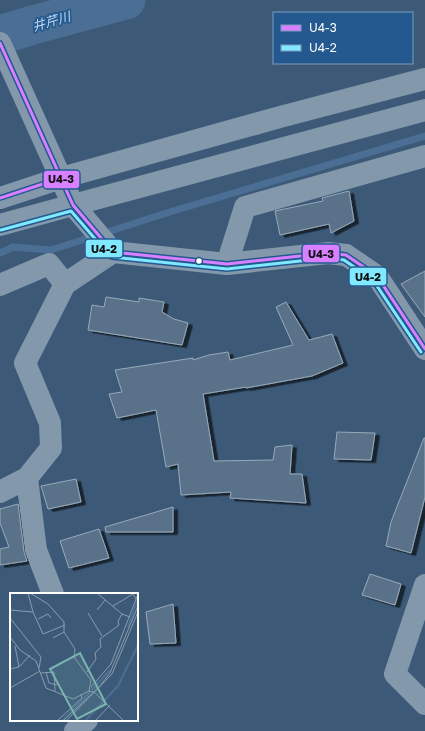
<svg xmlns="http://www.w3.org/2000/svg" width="425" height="731" font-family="'Golos Text','Noto Sans JP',sans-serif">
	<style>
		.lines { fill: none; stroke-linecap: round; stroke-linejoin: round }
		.stream { stroke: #4b6f94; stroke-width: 7 }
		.river { stroke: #4b6f94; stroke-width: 39 }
		.building { fill: #5a7289; stroke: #98a9b9; filter: url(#shadow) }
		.minor { stroke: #8498ab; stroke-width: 22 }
		.tertiary { stroke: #8498ab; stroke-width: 22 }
		.bus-1-casing { stroke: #245990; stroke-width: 6 }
		.bus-2-casing { stroke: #245990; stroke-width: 6 }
		.bus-1 { stroke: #d880ff; stroke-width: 3 }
		.bus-2 { stroke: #80e8ff; stroke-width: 3 }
		.bus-dot { fill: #fff; stroke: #245990; stroke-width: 1.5 }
		.labels { text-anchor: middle; stroke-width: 3.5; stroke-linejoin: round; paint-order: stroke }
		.water-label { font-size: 13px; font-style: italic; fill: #c2dbf3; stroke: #245990 }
		.inset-river { fill: none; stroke: #4b6f94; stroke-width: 2 }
		.inset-road { fill: none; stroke: #8a9cae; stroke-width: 1 }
		.view { fill: #7bb4af; fill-opacity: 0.15; stroke: #7bb4af; stroke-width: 2 }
		.inset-edge { fill: none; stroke: #fff; stroke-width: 2 }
		.line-badge { stroke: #245990; stroke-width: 1.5 }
		.pale-badge-label { font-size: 11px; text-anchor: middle; font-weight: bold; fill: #111 }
	</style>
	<defs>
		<filter id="shadow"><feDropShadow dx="4.5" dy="2.5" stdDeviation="0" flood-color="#0009"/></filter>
	</defs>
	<rect width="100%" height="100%" fill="#3c5a78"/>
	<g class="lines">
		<!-- stream -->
		<path class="stream" d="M0,253L13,247L51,250L173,211L425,136"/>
		<!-- river -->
		<path class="river" d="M0,35L33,25L126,0"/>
	</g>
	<!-- building -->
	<path class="building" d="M349,191L354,221L331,233L329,224L280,235L275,211L323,201L322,198Z
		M425,271V317L401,284Z
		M106,297L139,302V298L164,302L162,312L174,319L188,323L182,345L88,330L92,305L104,307Z
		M286,302L309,340L332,334L343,363L312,376L246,388V387L203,394L214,461L273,460L275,447L292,445L290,474H302L306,503L230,498L231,492L181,495L178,464L166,467L156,410L117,418L109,394L122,392L115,370L193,358V360L209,355L228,352L230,360L293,345L276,307Z
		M337,432L375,433L371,460L334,459Z
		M424,438H425V497L411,553L386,546L391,522Z
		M76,479L81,502L48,509L41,486Z
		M18,504L24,552L27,561L0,565V549L9,547L0,523V509Z
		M173,507V532H106L105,527Z
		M99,529L109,558L69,568L60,541Z
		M370,574L401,584L395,605L362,595Z
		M173,604L176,643L150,644L146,612Z"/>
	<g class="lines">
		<!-- minor -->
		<path class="minor" d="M0,43L73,205
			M346,255L377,276L425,349
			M227,264L245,207L425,156
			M0,285L49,264L65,284
			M27,478L36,550L53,594
			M0,492L27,478L51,448L50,423L25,363L65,284L113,252
			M425,585L395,674L425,704
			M75,731L87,720"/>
		<!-- tertiary -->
		<path class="tertiary" d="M0,198L61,178L280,117L425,79
			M73,205L113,252L227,264L328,253L346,255
			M0,225L73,205L425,110"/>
		<defs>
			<path id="bus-1" d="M0,43L73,205L113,252L227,264L328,253L346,255L377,276L425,349
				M0,198L61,178"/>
			<path id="bus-2" d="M1,230L71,211L109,255L112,257L227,269L328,258L344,260L373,280L421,352"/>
		</defs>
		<!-- bus-1 casing -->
		<use href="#bus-1" class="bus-1-casing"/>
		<!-- bus-2 casing -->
		<use href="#bus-2" class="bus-2-casing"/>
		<!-- bus-1 -->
		<use href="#bus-1" class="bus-1"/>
		<!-- bus-2 -->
		<use href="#bus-2" class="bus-2"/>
	</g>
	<!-- markers -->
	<circle class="bus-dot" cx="199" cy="261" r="3.5"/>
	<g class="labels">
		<!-- water labels -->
		<g class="water-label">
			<text transform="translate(51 21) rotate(-16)" y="5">井芹川</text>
		</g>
	</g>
	<!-- overview -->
	<g transform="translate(10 593)">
		<rect width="128" height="128" fill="#3c5a78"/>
		<path class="inset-river" d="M118,34L128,6M82,97L100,77M52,128L80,99M75,128L108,93L128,52"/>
		<path class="inset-road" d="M18,0L23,19M20,0L38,11L54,29V39L65,56L64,64L81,87L79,98M87,0L112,21L120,24M103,13L123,1L126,6M0,17L23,19L33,41L55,32M87,17L95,7M78,20L92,43M0,25L31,64L29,75M28,26L38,21L41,25M0,44L10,57L26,68L36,95L63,106L79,98L84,99L114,128M43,45L54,39M5,53L9,74M0,76L9,74L20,62M36,79L39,90L47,92M77,79L86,66L85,60L91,54L90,46L109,32L108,28L112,21M31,80L44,79L45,98M81,94L101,71L128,1M0,95L30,78M47,128L72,105L71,101M53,128L89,94L100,80L128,13M56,128L102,81L128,19M85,128L100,112"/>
		<path class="view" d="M70,60L96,111L67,126L40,76Z"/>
		<rect width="128" height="128" class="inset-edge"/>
	</g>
	<g class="line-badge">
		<rect x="43" y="170" width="37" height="19" rx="4" fill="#d880ff"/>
		<rect x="85" y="239" width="38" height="19" rx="4" fill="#80e8ff"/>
		<rect x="302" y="244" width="38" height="19" rx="4" fill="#d880ff"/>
		<rect x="349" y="267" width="38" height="19" rx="4" fill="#80e8ff"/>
	</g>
	<g class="pale-badge-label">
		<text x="61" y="183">U4-3</text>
		<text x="104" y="253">U4-2</text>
		<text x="321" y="258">U4-3</text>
		<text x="368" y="281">U4-2</text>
	</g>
	<!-- legend -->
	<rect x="273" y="12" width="140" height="52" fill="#245990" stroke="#7c9bbc"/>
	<rect x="281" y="25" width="20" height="6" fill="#d880ff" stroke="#7c9bbc"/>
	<text x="309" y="32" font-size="12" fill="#ffffff">U4-3</text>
	<rect x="281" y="45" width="20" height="6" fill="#80e8ff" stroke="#7c9bbc"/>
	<text x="309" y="52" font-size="12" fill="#ffffff">U4-2</text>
</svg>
